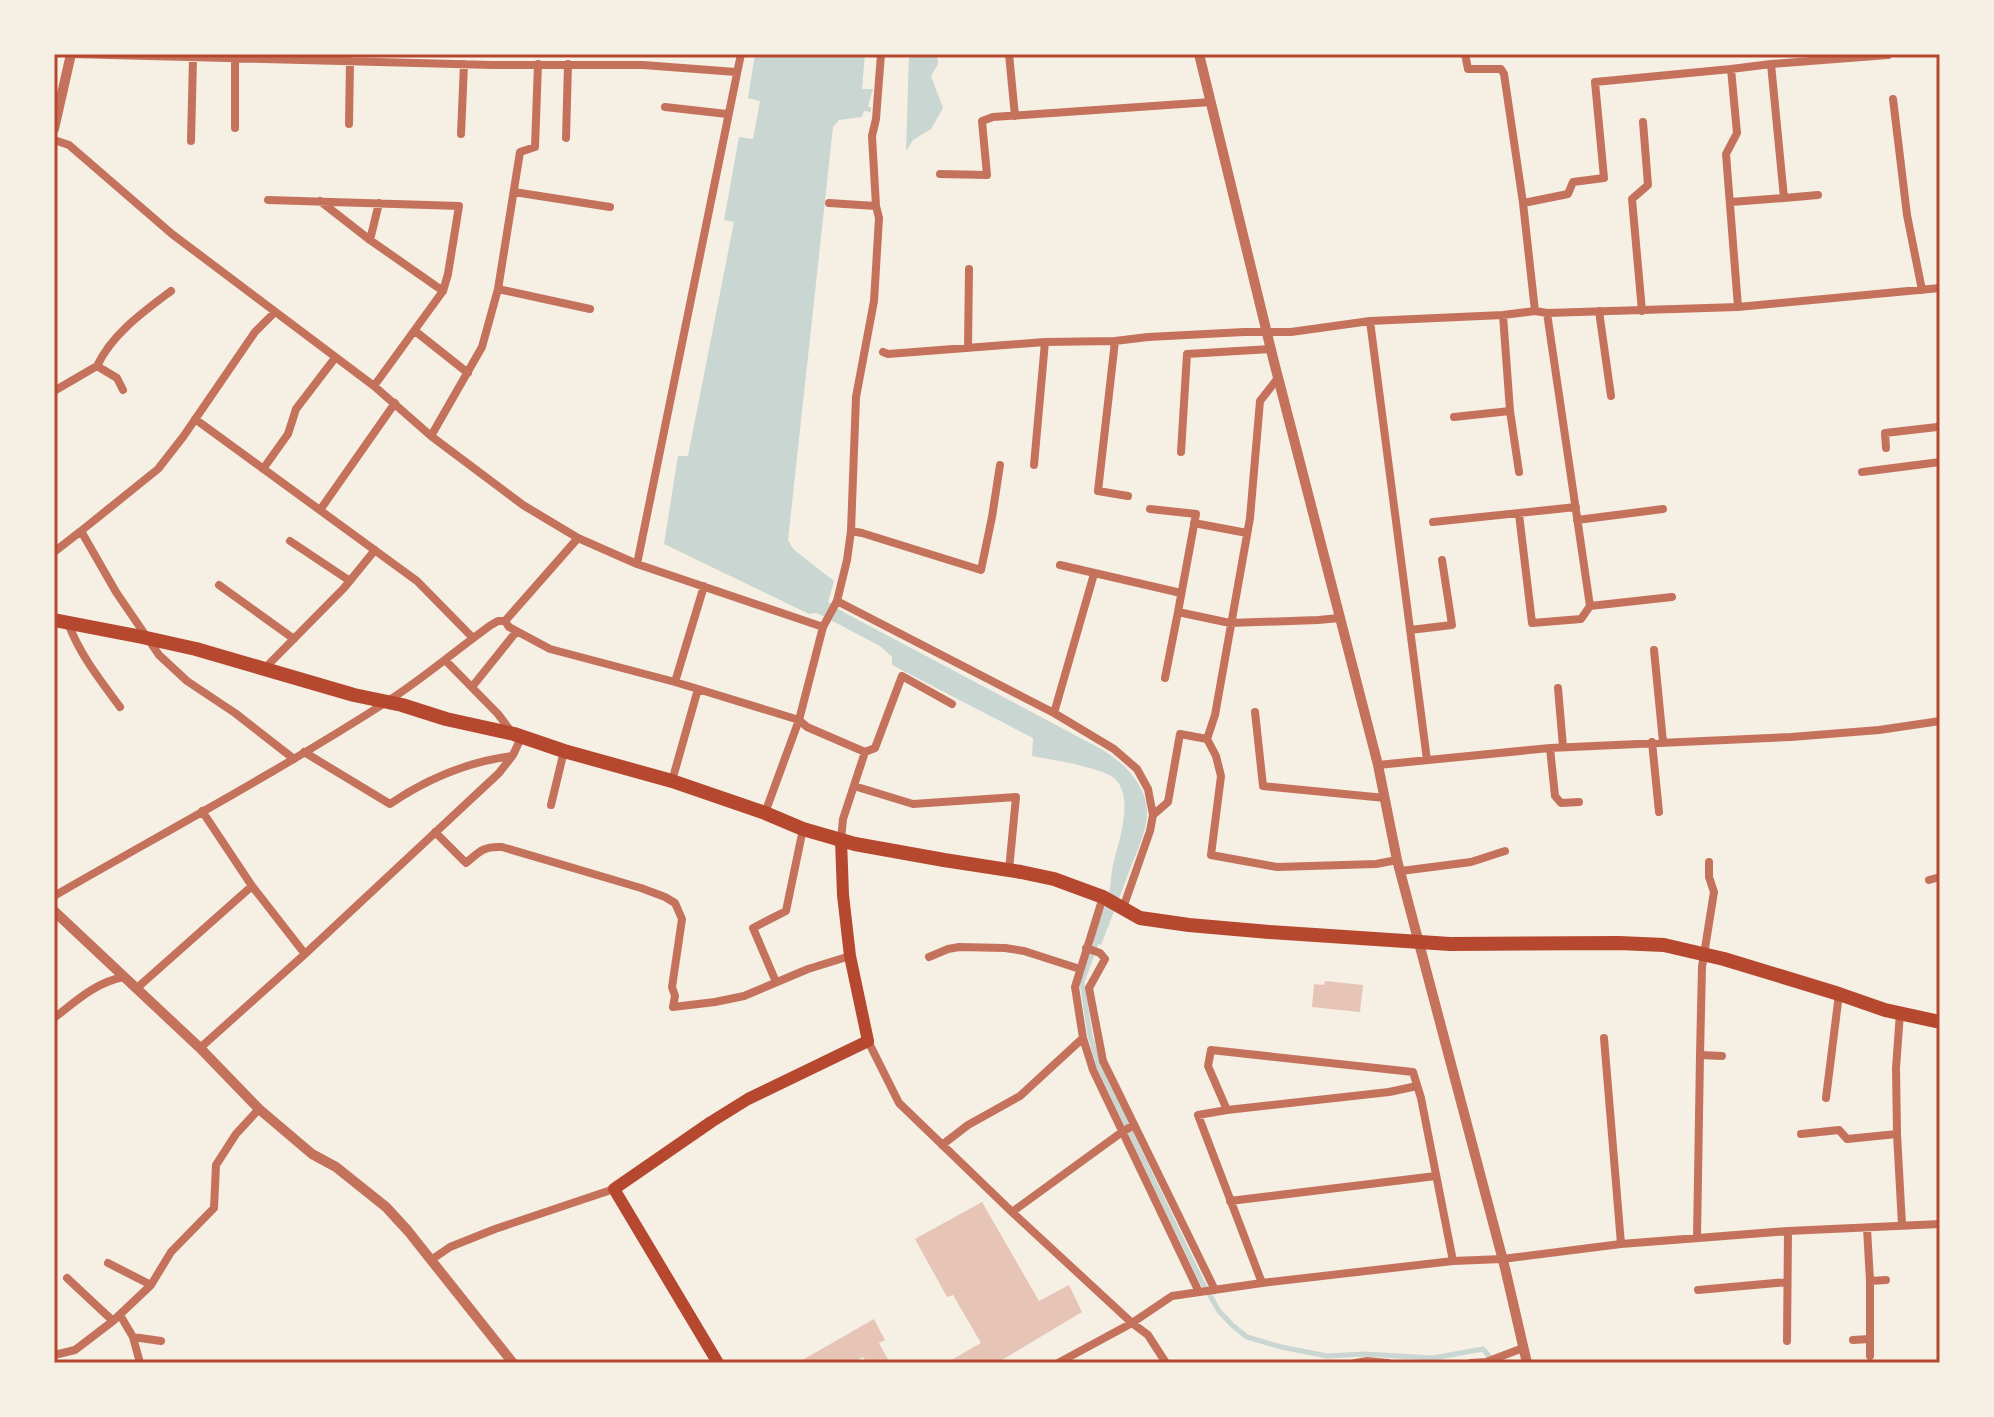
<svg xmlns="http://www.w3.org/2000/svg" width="1994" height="1417" font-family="Jost,sans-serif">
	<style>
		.water { fill: #c9d6d2 }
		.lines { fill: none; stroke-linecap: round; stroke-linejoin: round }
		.stream { stroke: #c9d6d2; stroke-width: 5 }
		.building { fill: #e6c5b7 }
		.minor { stroke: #c5725c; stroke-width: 8 }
		.tertiary { stroke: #c5725c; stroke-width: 10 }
		.secondary { stroke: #b5482f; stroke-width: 12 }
		.primary { stroke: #b5482f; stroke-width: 14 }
		.neatline { fill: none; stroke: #b5482f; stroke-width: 3 }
	</style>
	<rect width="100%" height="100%" fill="#f6efe4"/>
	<!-- water -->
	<path class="water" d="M755,54H865L862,89H873L868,106L871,108V112L864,111L862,117L839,120L833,127L788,540L793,549L834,581L828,602L845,613L1103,750C1125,764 1148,786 1147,815C1146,833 1137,851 1130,869C1121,894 1111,919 1101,945L1092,941C1098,924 1106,906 1110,888C1111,882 1111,876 1112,870C1117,845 1138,793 1111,776C1093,766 1053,760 1032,756L1033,738L892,665V657L880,646L821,615L815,613L809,614L664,544L678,456H688L734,222L724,220L739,137L753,139L760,101L748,98Z
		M909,54H937L938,64L931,76L943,108L931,129L913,140L906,151Z"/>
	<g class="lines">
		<!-- stream -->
		<path class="stream" d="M1098,938L1082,982L1090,1035L1099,1067L1201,1280L1219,1311L1232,1325L1247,1337L1281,1347L1327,1356L1365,1354L1433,1358L1483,1349L1495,1363"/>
	</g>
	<!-- building -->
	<path class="building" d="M1325,981L1363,985L1360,1012L1312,1007L1314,984L1324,985Z
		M982,1202L1039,1301L1069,1285L1082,1312L997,1363H946L981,1343L953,1295L947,1297L915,1239Z
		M874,1319L885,1340L879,1343L890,1363H867L863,1357L852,1363H797Z"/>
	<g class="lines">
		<!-- minor -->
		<path class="minor" d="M71,54L493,65H643L736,72
			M1009,54L1015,116
			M1465,54L1468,69H1501L1504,74L1523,203
			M1771,64L1888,55
			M1893,99L1907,215L1922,290
			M665,107L727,114
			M349,124L350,61
			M235,128V59
			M461,134L464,64
			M566,138L568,64
			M54,140L69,145L172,234L374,386L431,436L523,505L578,538L637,564L823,627L799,720L807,727L865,752L843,819L841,840
			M191,141L193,58
			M940,174L987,175L982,121L993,117L1211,102
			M514,192L610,207
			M1784,198L1818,195
			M268,200L459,206L448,274L443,291
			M320,201L370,240L443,291L374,386
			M1731,202L1784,198L1771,64L1731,69L1737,133L1726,154L1738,307
			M829,203L876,206L872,136L876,119L881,54
			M370,240L379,203
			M498,289L590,309
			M1535,311L1523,203L1568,194L1573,182L1604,178L1595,82L1731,69
			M1599,311L1611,396
			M1642,311L1632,199L1648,185L1643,122
			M274,313L255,332L183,437L158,469L81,531L116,592L159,655L187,681L235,713L294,759
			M1547,313L1590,606
			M1503,315L1510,411L1519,472
			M1370,321L1427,760
			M415,331L468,373
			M1115,341L1098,491L1128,496
			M968,348L969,269
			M883,352L888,354L1045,342L1115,341L1148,337L1244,332H1291L1370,321L1503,315L1535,311L1547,313L1738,307L1940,288
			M97,366C112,334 143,312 171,291
			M54,391L97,366L117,378L123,390
			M1454,417L1510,411
			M195,419L417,581L473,638
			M431,436L482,347L498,289L520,152L535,147L538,64
			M1886,448L1885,433L1937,427L1940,425
			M1181,452L1187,354L1271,349
			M1034,465L1045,342
			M263,469L288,434L296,409L335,358
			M1862,472L1940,462
			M1150,509L1196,514L1178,612
			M320,510L395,403
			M1519,514L1532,623L1581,619L1590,606L1672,597
			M1577,520L1663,509
			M1433,522L1576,507
			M1194,523L1247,533
			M851,531L862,533L981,570L992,517L1000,465
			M578,538L505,621L509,627L550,649L675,682L799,720L765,813
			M290,541L350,581
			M54,552L81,531
			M637,564L741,54
			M1060,565L1181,593
			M219,585L294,639
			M837,601L1054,713L1114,749L1137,769L1148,789L1153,815L1150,831L1123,908
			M68,623C80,655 100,680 120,707
			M823,627L837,601L847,560L851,531L856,397L874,301L879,218L876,206
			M1410,630L1452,625L1442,560
			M1654,650L1663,742
			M446,661L498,714L513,734
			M265,668L344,588L375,550
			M1165,678L1178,612L1230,623L1318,620L1340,618
			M675,682L704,586
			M472,687L516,632
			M1558,688L1563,747
			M1255,712L1263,786L1385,798
			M1054,713L1094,574
			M1207,739L1215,715L1250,518L1260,401L1278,378
			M1652,742L1659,812
			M1550,748L1555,796L1561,803L1579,802
			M304,752L390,804C428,778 466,762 512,756
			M865,752L875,748L902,676L952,704
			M1378,765L1550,748L1791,737L1879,730L1940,721
			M672,781L698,689
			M854,786L913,804L1016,797L1009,870
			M551,805L564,751
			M202,811L252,886L305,954
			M1153,815L1168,802L1180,734L1207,739L1216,756L1221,776L1211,855L1277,867L1376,864L1397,860
			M435,832L466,863C480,851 484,846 502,847L641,888L665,897L675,903L682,919L672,987L675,996L673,1007L715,1002L744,996L808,969L850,956
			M1401,871L1471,862L1505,851
			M1929,880L1940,877
			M54,896C165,832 279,771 388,701C424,678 456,650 491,625L498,621H505
			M1103,897L1075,987L1083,1038L1093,1070L1199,1292
			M1086,948L1100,953L1105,959L1089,988L1103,1061L1215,1290
			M929,957L948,949L959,947L1005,948L1024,951L1080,969
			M776,982L753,928L786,911L803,829
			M137,988L252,886
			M54,1018C76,1001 96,982 124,977
			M1604,1038L1621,1244
			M868,1041L899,1103L1012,1212L1132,1323L1148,1335L1166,1363
			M200,1048L305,954L499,773L513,755L521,738
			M1700,1055L1702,967L1714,892L1709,877V862
			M1826,1098L1839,994
			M1227,1110L1389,1092L1417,1086
			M1801,1134L1839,1130L1847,1139L1897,1134L1902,1225
			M1897,1134L1896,1068L1900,1013
			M942,1145L968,1125L1020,1096L1083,1038
			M1230,1201L1436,1176
			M1012,1212L1122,1132L1134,1125
			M1867,1228L1870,1281V1356
			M1697,1238L1700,1055L1722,1056
			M431,1260L450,1247L495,1229L614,1189
			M108,1263L151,1285
			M67,1278L113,1321
			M1870,1281L1886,1280
			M1262,1283L1198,1115L1227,1110L1208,1066L1211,1050L1413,1072L1421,1098L1453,1261
			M1698,1290L1787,1282
			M120,1315L133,1337L140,1363
			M133,1337L161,1341
			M1853,1340L1870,1339
			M1787,1341L1788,1231
			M54,1355L75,1350L113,1321L151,1285L171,1252L214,1208L216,1165L236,1134L259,1109
			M1058,1363L1132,1323L1172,1296L1262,1283L1453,1261L1502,1259L1621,1244L1788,1231L1940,1224
			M1355,1363L1367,1361L1388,1363
			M1471,1363L1486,1362L1523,1348"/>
		<!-- tertiary -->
		<path class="tertiary" d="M1199,54L1273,358L1378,765L1397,860L1505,1268L1527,1363
			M54,129L71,54
			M54,911L200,1048L259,1109L312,1154L336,1167L386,1207L408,1231L513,1363"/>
		<!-- secondary -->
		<path class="secondary" d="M718,1363L614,1189L711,1122L748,1099L868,1041L850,956L843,895L841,840"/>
		<!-- primary -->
		<path class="primary" d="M54,620L142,637L196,649L354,695L402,705L446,719L514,734L564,751L672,781L765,813L803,829L855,844L944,860L1021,872L1054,879L1103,897L1140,918L1189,925L1269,932L1450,944L1619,943L1664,945L1724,959L1839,994L1885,1010L1940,1022"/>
	</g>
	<!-- border -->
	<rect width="1994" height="1417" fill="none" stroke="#f6efe4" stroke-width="112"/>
	<rect x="56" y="56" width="1882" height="1305" class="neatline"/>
</svg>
